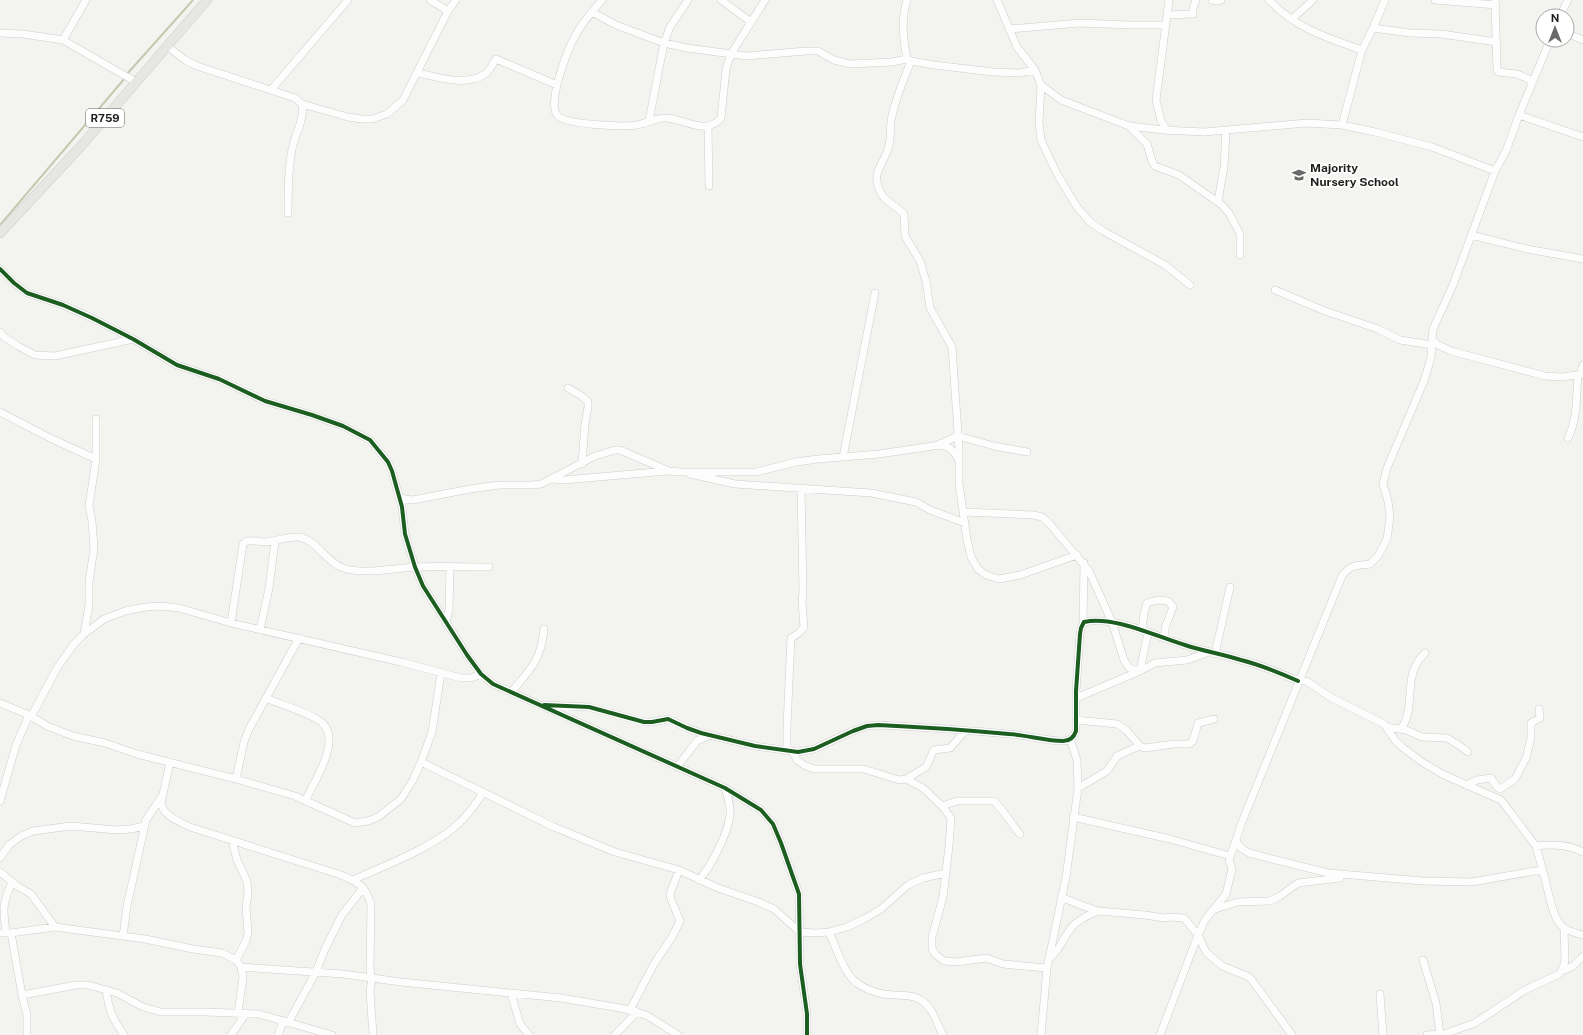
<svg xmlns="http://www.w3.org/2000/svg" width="1583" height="1035" font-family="'Public Sans',sans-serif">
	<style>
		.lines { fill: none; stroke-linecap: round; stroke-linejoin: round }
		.stream { stroke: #c4c9b0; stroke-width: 2 }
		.minor-casing { stroke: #cdcecb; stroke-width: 8 }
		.major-casing { stroke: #cececc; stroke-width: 10 }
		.minor { stroke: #fdfdfd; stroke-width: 7 }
		.major { stroke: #e6e7e2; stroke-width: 9 }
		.cycleway-casing { stroke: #fff; stroke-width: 6 }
		.cycleway { stroke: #1b5e20; stroke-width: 4 }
		.labels { text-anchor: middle; stroke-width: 3.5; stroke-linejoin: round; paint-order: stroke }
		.shield { fill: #fff; stroke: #626362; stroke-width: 1 }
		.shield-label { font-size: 11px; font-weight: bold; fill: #1f201e }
		.poi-label { font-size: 12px; font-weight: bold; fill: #1f201e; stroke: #fff; text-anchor: start }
	</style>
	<rect width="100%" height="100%" fill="#f3f4f0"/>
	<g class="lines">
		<!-- stream -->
		<path class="stream" d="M127,74L193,0
			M0,225L125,78"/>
		<defs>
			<path id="minor" d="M430,0L448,11
				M602,0C594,10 584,20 578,31C569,45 547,101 557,115C564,125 624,127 637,125C646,123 654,119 664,118C683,117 705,137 721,118L726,69L731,54L765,0
				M721,0L751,22
				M907,0C901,20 903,39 907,59L911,61L934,65L993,72L1019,73L1035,70
				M997,0L1017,47L1035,70L1041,85L1061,100L1129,126L1164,130L1204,132L1307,123L1342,125L1375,132L1432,147L1495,171
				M1212,0L1217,1L1221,0
				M1269,0C1295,28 1327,38 1362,50
				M1435,0L1496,5
				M1495,0L1497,70L1498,72L1517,74L1533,81
				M592,12L616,25L664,43L687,48L747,56L806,51H818L834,60L850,64L892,62L907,59
				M1168,15L1193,14V8L1196,0
				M1560,16L1568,0
				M1292,19L1313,0
				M1373,28L1410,33L1441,34L1497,42
				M1009,29L1080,23L1129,25H1166
				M0,33L23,34L63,40L136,82
				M1567,33L1583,40
				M63,40L86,0
				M1550,40L1519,115L1506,151L1495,171L1453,285L1433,329L1432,340L1438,345L1451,351L1545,376L1562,377L1583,374
				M167,46L185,60L197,66L295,98L302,104C305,119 295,134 292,149C288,170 288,191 288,213
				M911,61C904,79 896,97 892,116C889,127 892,138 888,149C884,162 873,172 878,186C882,201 894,204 904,214L905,236L920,261L926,281L930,308L952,347L959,448V484L967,539L971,557L978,569L986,575L999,579L1020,575L1077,555
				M418,73C438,77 465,87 485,74C490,70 493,64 496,59L557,85
				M1041,85L1039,122L1041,140L1057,174L1077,207L1090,222L1103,231L1165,265L1190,285
				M271,90L348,0
				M302,104L348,117L361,119H372L387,114L403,100L448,11L456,0
				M1519,115L1583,137
				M649,121L664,43L670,27L688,0
				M1342,125L1362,50L1373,28L1385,0
				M708,126L709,186
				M1129,126L1147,144L1152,161L1155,166L1179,175L1222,205L1229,213L1240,234V255
				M1168,131L1161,121L1156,100L1169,0
				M1218,201L1224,167L1226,131
				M1471,235L1527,249L1583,259
				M0,269L14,283L27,293L63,305L92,318L133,339L177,365L219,379L265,401L312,415L343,426L370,440L388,462L392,471L402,507L405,534L415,567L423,586L467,655L481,674L493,684L725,788L761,810L773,824L781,843L799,894L800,964L807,1014V1035
				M1275,290L1325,311L1378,329L1400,340L1432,345
				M0,332L4,337L18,346L35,355L55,356L133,339
				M1580,375L1583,365
				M568,388L583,397L588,402V407L585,424L582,464
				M0,412L52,439L96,459
				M1568,438C1578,418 1576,396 1578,375
				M940,444L958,436L994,446L1027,452
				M843,457L875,293
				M690,474L735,484L871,493L916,502L930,510L965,523
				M552,479L564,480L667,471
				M399,498L413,500L470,489L499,485H533L541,484L595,456L615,450H620L669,471L681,472H757L796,462L818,459L879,454L940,445C950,447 953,450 958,459
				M964,512L1033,515L1042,517L1049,523L1089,571L1112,622L1124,660L1129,668L1140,671L1155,663L1187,660L1209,652
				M231,623L243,544C248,538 258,542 266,542C277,541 288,536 299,537C317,540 326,562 343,568C366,575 392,568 416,567C440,566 464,567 489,567
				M446,623L449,610L450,567
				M1083,625L1084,563
				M260,630L269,588L275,541
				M1142,630L1144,613L1147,603L1157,600L1168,601L1173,607L1165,628V638
				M84,634L89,605V582L94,548L92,521L89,506L96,459V419
				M1215,654L1230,587
				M1299,679L1308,682L1330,697L1384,724L1395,740L1402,747L1422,762L1444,775L1501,800L1536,846L1544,875
				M512,691C531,669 541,660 544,629
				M266,698C282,705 301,710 317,719C346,735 315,780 305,801
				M1076,698L1140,671L1148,632
				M0,703L29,715L47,726L73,736L105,743L137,754L236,779L295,796L355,823L368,821L378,817L401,799L413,780L421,762L432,732L441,673
				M545,705L589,707L644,722H652L668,719L687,728L701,733L755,746L798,752L814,749L853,731L867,726L878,725C922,727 965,730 1009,734C1026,735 1047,741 1063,741C1070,741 1074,737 1076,731V691L1080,634L1081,628L1084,622C1113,615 1157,637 1185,645C1203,651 1222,654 1241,660C1261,665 1280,673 1298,681
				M31,717L57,668L74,644L84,634L104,619L125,611L146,607L160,606L179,608L231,623L401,662L461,678H471L481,674
				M1076,720L1117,724L1126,730L1141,747L1145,748L1174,744H1189L1193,741L1198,723L1214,719
				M1386,727L1406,730L1422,737L1447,738L1457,744L1468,752
				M1401,729C1415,710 1405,683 1417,663C1419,659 1422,656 1425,653
				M787,751V726L791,638L799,633L804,627L802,602L803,592L801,488
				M792,751L797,760L804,765L814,769H864L899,780L906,779L926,767L934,750L950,748L966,730
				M170,762L161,803C164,817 179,821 190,827L341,875C358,882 366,886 371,905L370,967L371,978
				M421,762L554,827L615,852L679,870L718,888L756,901L774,909L800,932L815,933L829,932L847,927L864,919L881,909L908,885L923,878L946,873
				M677,767L697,741L710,735
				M236,779L244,742L249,729L299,638
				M906,779L923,788L942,806L951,818L949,846L943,897L932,937V948L935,954L944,961L956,962L987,958L1003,964L1047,968
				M1466,785L1477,780L1491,778L1497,787L1500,789L1515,779L1526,758L1531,738V723L1540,718L1539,709
				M1078,788L1107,771L1117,756L1139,746
				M0,801L16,745L29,715
				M942,806L957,801H993C1001,805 1012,826 1020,834
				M1073,817L1170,839L1230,856
				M232,841L237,860L247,881L248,894L246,907L248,933L246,941L236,960
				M1236,841L1241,848L1249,853L1328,873L1423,881L1472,882L1535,871H1541L1544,875C1548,888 1552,919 1563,927C1568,932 1577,933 1583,935
				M1536,846C1552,844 1569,844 1583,852
				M0,858L9,845L21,836L33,831L71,826L117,830L131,829L144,826
				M0,872L17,886L31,894L55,927
				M353,880C384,866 437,846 460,822C469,814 476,803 483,793
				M699,880C711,866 728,834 730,815C731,806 728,797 725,788
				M1061,897L1078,904L1098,911L1145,915L1164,918L1171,917L1184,918L1198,935L1206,952L1222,966L1247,976L1251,979L1292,1035
				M1215,909L1238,902L1270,901L1280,896L1298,883L1340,878
				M829,932C836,947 844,974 857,983C865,989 874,992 883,994C895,996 912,993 922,1001C933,1008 937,1024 943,1035
				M0,933H11L55,927L145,939L193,949L222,953L236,960L241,967L243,977L238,1013
				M6,933C3,908 2,905 12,882
				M11,933L22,995L27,1015V1035
				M123,936L127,906L146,820L162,796
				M1049,959C1059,951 1062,941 1069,931C1075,921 1088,915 1098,911
				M1423,960L1436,1003L1440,1035
				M241,967L343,974L401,982L561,998L620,1008L637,1012L648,1016L678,1035
				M1562,971L1573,966L1583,956
				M372,978L370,991L373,1035
				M106,990C109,1010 112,1018 124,1035
				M511,993L520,1024L529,1035
				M1380,994L1383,1035
				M22,995L76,985H88L117,993L143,1007L161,1012H206L259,1014L332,1035
				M630,1010L654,964L672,937L680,921L671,899L670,894L679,870
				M288,1023L316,972L325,949L342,915L363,888
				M231,1035L246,1013
				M278,1035L283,1021
				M615,1035L637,1012
				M1041,1035L1047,968L1066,877L1078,788L1077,760L1070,739
				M1160,1035L1198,935L1205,920L1226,894L1232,869L1229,860L1242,822L1342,576C1351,564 1356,566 1370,564L1378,556L1387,539L1390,517L1388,501L1383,484L1387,468L1424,381L1431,358L1432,340
				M1427,1035L1444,1034L1475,1023L1525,990L1559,974L1563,967L1565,961L1564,929"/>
			<path id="major" d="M0,233L82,145L207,0"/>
		</defs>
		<!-- minor casing -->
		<use href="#minor" class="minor-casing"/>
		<!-- major casing -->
		<use href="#major" class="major-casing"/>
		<!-- minor -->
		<use href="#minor" class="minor"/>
		<!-- major -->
		<use href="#major" class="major"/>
		<defs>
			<path id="cycleway" d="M0,269L14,283L27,293L63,305L92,318L133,339L177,365L219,379L265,401L312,415L343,426L370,440L388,462L392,471L402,507L405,534L415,567L423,586L467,655L481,674L493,684L725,788L761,810L773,824L781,843L799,894L800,964L807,1014V1035
				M544,705L589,707L644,722H652L668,719L687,728L701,733L755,746L798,752L814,749L853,731L867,726L878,725C922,727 965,730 1009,734C1026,735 1047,741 1063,741C1070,741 1074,737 1076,731V691L1080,634L1081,628L1084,622C1113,615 1157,637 1185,645C1203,651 1222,654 1241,660C1261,665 1280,673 1298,681"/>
		</defs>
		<!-- cycleway casing -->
		<use href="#cycleway" class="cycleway-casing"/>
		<!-- cycleway -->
		<use href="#cycleway" class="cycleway"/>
	</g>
	<!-- icons -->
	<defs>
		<symbol id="school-bare" viewBox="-9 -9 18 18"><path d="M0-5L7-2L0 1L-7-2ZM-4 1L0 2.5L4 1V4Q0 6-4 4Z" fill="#696a68" stroke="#fff" stroke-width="2.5" paint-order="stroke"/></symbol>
	</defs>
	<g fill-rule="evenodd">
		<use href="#school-bare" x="1289" y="165" width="20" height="20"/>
	</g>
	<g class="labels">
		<!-- shield labels -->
		<rect class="shield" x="86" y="109" width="38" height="18" rx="3"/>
		<g class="shield-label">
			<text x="105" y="122">R759</text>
		</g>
		<!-- poi labels -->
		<g class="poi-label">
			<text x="1310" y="172">Majority<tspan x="1310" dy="14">Nursery School</tspan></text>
		</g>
	</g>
	<!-- north arrow -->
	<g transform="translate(1555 28)"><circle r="19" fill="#ffffff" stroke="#a5a6a5"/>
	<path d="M0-3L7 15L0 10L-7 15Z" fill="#696a68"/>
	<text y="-6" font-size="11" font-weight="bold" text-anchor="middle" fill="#1f201e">N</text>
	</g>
</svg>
